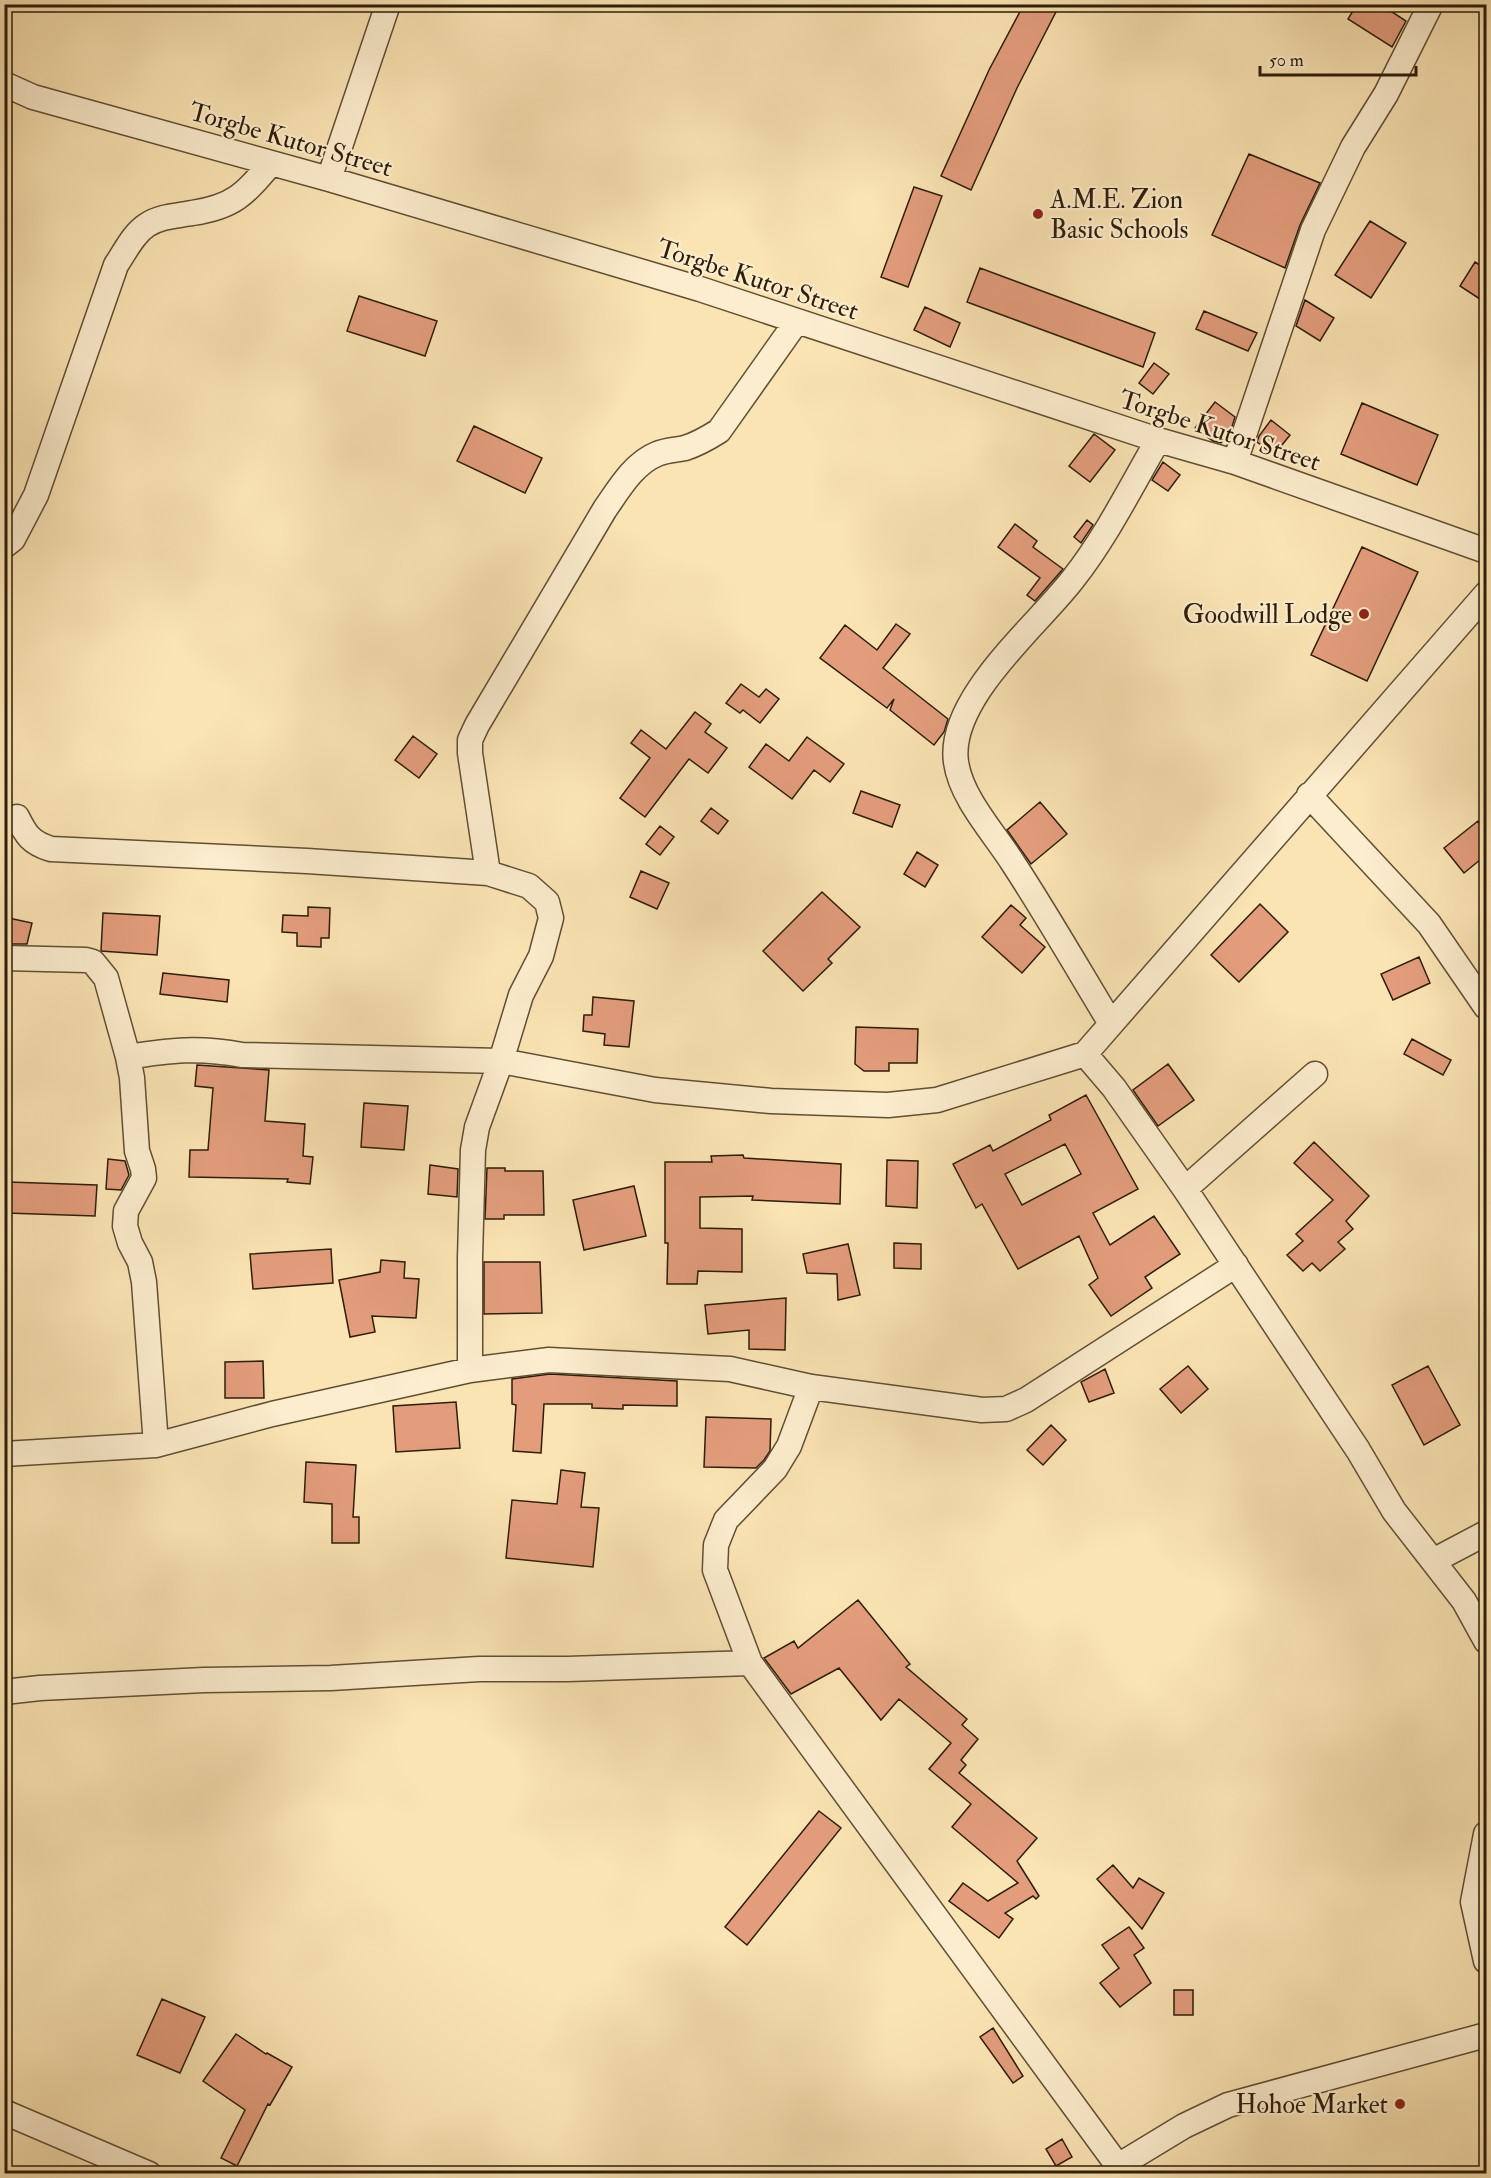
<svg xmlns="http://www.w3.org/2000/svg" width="1491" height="2178" font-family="'IM FELL Double Pica',serif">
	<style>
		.building { fill: #e39d7d; stroke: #2d1d0a; stroke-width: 1.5; fill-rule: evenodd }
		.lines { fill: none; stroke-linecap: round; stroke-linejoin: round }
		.minor-casing { stroke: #604f34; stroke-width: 27 }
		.minor { stroke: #fcedce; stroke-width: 24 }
		.poi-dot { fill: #8f2418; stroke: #fcedce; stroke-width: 2 }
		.labels { text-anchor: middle; stroke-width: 4.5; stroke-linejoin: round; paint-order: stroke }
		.street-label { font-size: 26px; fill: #2d1d0a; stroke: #fcedce }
		.poi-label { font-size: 26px; fill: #2d1d0a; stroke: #fcedce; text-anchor: end }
	</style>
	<rect width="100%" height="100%" fill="#fbe4b4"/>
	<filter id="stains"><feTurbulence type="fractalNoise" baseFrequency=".00333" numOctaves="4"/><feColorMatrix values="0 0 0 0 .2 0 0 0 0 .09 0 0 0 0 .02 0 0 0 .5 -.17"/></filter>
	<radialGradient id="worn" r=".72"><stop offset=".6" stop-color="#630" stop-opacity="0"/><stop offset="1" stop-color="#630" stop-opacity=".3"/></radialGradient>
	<!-- building -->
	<path class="building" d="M1024,4H1060L1017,88L971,190L941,176L989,70Z
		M1357,4H1380L1406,21L1392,47L1348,19Z
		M1249,154L1320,183L1300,225L1285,268L1212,235Z
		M914,187L942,196L908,287L881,277Z
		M1370,221L1406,243L1371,298L1335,275Z
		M1475,262L1486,269V303L1460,286Z
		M980,268L1155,333L1143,367L967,302Z
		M359,296L437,321L425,356L347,331Z
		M1305,300L1334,318L1320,341L1296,326Z
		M925,307L960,323L950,347L914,330Z
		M1204,311L1257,333L1248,351L1196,329Z
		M1154,363L1169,374L1153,394L1139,383Z
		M1215,402L1235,417L1231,430L1221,443L1213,441L1195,428Z
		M1362,403L1438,435L1417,485L1341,454Z
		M1271,420L1290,435L1274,455L1257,442L1259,436Z
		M474,426L542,458L525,493L457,461Z
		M1094,434L1115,450L1090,482L1069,466Z
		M1163,462L1180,475L1168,491L1152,480Z
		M1087,520L1093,525L1081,543L1074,537Z
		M1015,524L1037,541L1033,547L1063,569L1035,601L1027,595L1040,578L998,547Z
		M1362,547L1418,572L1367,681L1311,655Z
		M896,624L910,634L883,668L948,719L944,732L934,745L890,710L894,699L887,708L820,658L845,625L877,650Z
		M741,684L759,697L766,689L779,699L760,723L743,710L740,713L726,703Z
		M695,712L711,724L705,732L727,748L708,773L689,759L645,817L620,798L650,758L631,743L641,730L666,749Z
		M413,736L437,754L419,778L395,760Z
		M807,737L844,764L830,782L814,770L792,799L749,767L766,744L789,761Z
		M861,791L900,805L892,827L853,813Z
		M1040,802L1067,834L1031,864L1007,830Z
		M711,808L728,821L718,834L701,821Z
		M1478,821L1486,831V855L1464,873L1444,848Z
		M660,826L674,837L660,855L646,844Z
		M917,852L938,865L925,887L904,874Z
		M641,871L669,883L657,909L630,897Z
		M822,892L860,927L828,959L832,963L803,991L763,951Z
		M1260,904L1288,932L1239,982L1211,955Z
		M1011,905L1026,918L1020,925L1045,947L1022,973L982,937Z
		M308,907L330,908L329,938H321V947L297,946V933L282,932L283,915L308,916Z
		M103,913L160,916L157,955L101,951Z
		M4,917L32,923L27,944H4Z
		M1419,957L1430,983L1393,1000L1381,974Z
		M163,973L229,980L227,1002L160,994Z
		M593,997L634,1001L629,1047L604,1045L605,1034L583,1031L584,1015H592Z
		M856,1027L918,1029L917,1063H889V1071H864L855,1064Z
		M1412,1039L1451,1060L1443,1075L1404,1054Z
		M1168,1064L1194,1100L1158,1126L1133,1090Z
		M197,1065L269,1070L265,1121L305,1124L303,1156L313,1157L310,1184L287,1182L288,1179L189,1177L190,1150H208L213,1088L195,1086Z
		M1086,1095L1138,1189L1093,1213L1110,1245L1154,1216L1180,1254L1145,1277L1152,1288L1111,1316L1089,1285L1098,1278L1079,1236L1018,1269L982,1204L976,1208L953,1164L990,1145L993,1151L1051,1120L1049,1115ZM1065,1144L1081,1174L1022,1205L1005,1174Z
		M364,1103L408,1106L404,1150L361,1147Z
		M1314,1142L1369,1196L1346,1221L1353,1229L1338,1242L1345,1249L1320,1271L1312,1263L1303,1271L1287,1255L1303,1241L1296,1234L1333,1200L1294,1163Z
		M743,1155L744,1158L841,1164L840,1204L752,1200L753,1196L700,1197V1228L742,1229V1272L698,1271L697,1284H667L668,1243H665V1162H712L711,1156Z
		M108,1159L125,1161L129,1175L121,1190L106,1189Z
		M887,1160L918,1161L917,1208L886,1206Z
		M430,1165L458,1169L457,1197L428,1194Z
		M487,1168H505V1171H543L544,1215H504V1219H485Z
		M8,1182L97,1185L95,1216L6,1213Z
		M634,1186L646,1236L584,1250L573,1200Z
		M894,1243L921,1244V1269L894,1268Z
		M848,1244L860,1295L838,1300L837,1274L807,1273L803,1254Z
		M331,1249L333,1283L253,1289L250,1254Z
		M381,1260L405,1262L404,1278L419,1279L416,1318L372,1316L375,1332L350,1337L339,1280L380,1272Z
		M484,1262H540L542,1313L484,1314Z
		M786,1298L785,1350L749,1349V1330L708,1334L705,1305Z
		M263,1361L264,1398H225V1362Z
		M1188,1366L1208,1389L1181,1413L1160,1389Z
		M1428,1366L1460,1425L1424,1445L1392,1385Z
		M1105,1369L1114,1393L1089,1402L1081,1382Z
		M550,1374L677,1381V1406L623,1405V1409L592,1408V1404H544L541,1453L513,1451L516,1405L512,1404V1379Z
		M456,1402L460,1448L396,1452L393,1406Z
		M706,1417L771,1419L770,1451L764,1460L756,1468L704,1467Z
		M1051,1425L1066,1440L1043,1465L1027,1450Z
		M306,1462L356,1465L353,1517H359V1543H332V1504L304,1502Z
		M561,1470L585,1473L581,1507L599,1508L593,1567L506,1558L512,1500L557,1504Z
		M858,1600L910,1664L906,1667L967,1719L962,1725L978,1739L961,1760L966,1765L959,1773L1037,1838L1017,1861L1039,1896L1036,1899L1033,1896L1005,1913L1013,1919L999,1938L949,1901L963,1883L988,1901L1018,1883L952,1827L971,1804L929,1769L951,1743L899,1699L881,1720L839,1668L791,1694L764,1658L794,1641L798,1648Z
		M819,1811L841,1828L747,1945L725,1927Z
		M1113,1865L1133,1888L1139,1878L1164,1893L1142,1929L1097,1879Z
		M1129,1927L1144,1948L1134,1955L1151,1983L1120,2007L1100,1983L1119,1968L1102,1945Z
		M1174,1990H1193V2015H1174Z
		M162,1999L205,2017L180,2073L137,2055Z
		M993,2028L1023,2076L1013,2083L980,2037Z
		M236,2034L266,2054L267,2053L292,2067L270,2105L268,2104L237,2166L221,2158L245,2110L203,2081Z
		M1062,2139L1072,2157L1056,2166L1046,2149Z"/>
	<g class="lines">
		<defs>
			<path id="minor" d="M4,84L33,97L329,179L700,289L1158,440L1235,462L1486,551
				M329,179L388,4
				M1235,462L1313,230L1353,147L1386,94L1431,4
				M4,546L13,539L36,495L116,265C125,252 133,234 147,225C161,216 176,216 192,213C234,207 245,194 271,163
				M1486,594L1085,1054L1114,1088L1185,1189L1358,1450L1394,1511L1464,1601L1486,1641
				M1309,795L1429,924L1486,1007
				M17,817C26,835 31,843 51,849L307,861L488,873L529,886L547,902L551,918L541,956L521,995L501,1061L655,1090L771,1101L888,1105L937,1100L1085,1054
				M488,873L470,753V740L477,725L605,509C619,489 634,463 657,454C666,450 676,450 685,448C698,444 708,438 719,431L797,321
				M4,958L86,960L93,962L106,978L128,1057L132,1078L137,1151L143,1169L144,1178L126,1211L125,1226L130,1243L140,1262L144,1282L156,1445
				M1110,1022C1078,969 1047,915 1013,863C994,833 961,798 956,762C947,699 1038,625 1073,579C1106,537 1131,487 1158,440
				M128,1057C171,1050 199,1047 242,1055L501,1061L477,1127L473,1150L470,1258V1370L549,1360L730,1369L811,1387L982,1410L1006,1409L1026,1400L1236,1265
				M1185,1189L1315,1074
				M4,1454L156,1445L272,1414L470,1370
				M1433,1561L1486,1533
				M750,1663L1118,2166L1121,2174
				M4,1692L40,1688L204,1680L331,1678L479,1669H568L750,1663L715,1570L716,1545L726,1520L775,1469L789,1446L811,1387
				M1486,1834L1473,1902L1486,1961
				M4,2112L149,2174
				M1118,2166L1184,2126L1228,2105L1486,2035"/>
		</defs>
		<!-- minor casing -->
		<use href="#minor" class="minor-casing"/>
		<!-- minor -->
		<use href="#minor" class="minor"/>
	</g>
	<!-- markers -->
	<g class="poi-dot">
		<circle cx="1038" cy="214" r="6"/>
		<circle cx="1364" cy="614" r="6"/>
		<circle cx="1400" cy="2104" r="6"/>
	</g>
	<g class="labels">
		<!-- street labels -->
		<g class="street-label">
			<text transform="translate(291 139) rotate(16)" y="9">Torgbe Kutor Street</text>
			<text transform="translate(758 279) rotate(18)" y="9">Torgbe Kutor Street</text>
			<text transform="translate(1220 430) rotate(18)" y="9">Torgbe Kutor Street</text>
		</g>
		<!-- poi labels -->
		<g class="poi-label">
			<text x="1050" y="208" text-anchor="start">A.M.E. Zion<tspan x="1050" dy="30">Basic Schools</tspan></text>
			<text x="1352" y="623">Goodwill Lodge</text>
			<text x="1388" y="2113">Hohoe Market</text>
		</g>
	</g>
	<!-- margin -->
	<rect width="1491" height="2178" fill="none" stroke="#fbe4b4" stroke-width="24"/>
	<rect x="6" y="6" width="1479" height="2166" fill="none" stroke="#2d1d0a" stroke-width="3"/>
	<rect x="12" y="12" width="1467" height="2154" fill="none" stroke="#2d1d0a" stroke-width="1.5"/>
	<!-- scale -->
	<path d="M1260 66v9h156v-9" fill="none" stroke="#2d1d0a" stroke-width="3"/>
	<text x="1269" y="66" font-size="18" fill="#2d1d0a" stroke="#fcedce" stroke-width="4.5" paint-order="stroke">50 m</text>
	<rect width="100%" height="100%" filter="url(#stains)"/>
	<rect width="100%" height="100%" fill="url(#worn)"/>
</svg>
